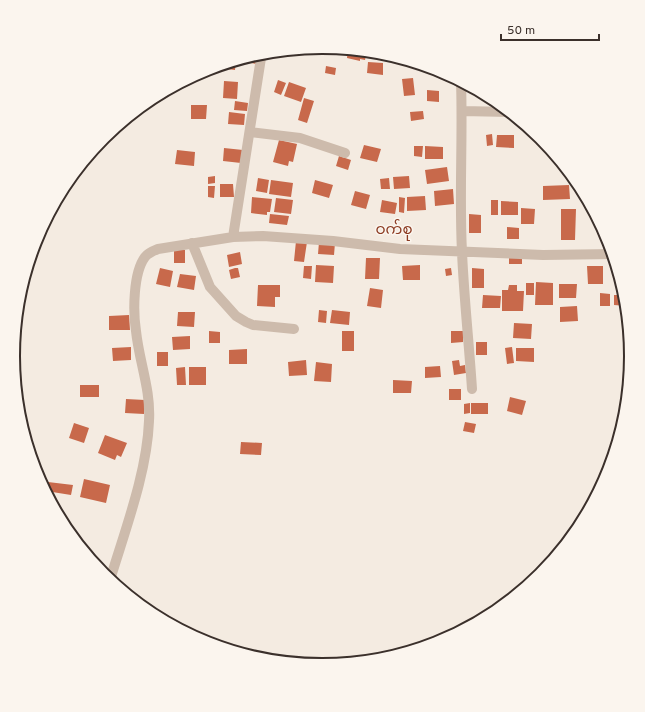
<svg xmlns="http://www.w3.org/2000/svg" width="645" height="712" font-family="Overpass,'Noto Sans Myanmar',sans-serif">
	<style>
		.building { fill: #c8694b }
		.lines { fill: none; stroke-linecap: round; stroke-linejoin: round }
		.minor { stroke: #cdbbac; stroke-width: 10 }
		.labels { text-anchor: middle; stroke-width: 3; stroke-linejoin: round; paint-order: stroke }
		.quarter-label { font-size: 15px; fill: #8c3b22; stroke: #fbf5ee }
		.rim { fill: none; stroke: #3b302b; stroke-width: 2 }
	</style>
	<rect width="100%" height="100%" fill="#f4ebe1"/>
	<!-- building -->
	<path class="building" d="M348,49L367,51L365,60L360,59V61L347,58Z
		M289,50L287,54L280,51Z
		M256,54L259,55L256,64L242,61L243,58Z
		M236,60L235,70L219,68V65Z
		M368,62L383,63V75L367,73Z
		M326,66L336,68L335,75L325,73Z
		M413,78L415,95L404,96L402,79Z
		M278,80L286,83L281,95L274,92Z
		M224,81L238,82L237,99L223,98Z
		M289,82L306,88L301,102L284,96Z
		M427,90L439,91V102L427,101Z
		M304,98L314,101L307,123L298,120Z
		M235,101L248,103L247,111L234,110Z
		M191,105H207L206,119H191Z
		M423,111L424,119L411,121L410,112Z
		M229,112L245,114L244,125L228,124Z
		M492,134L493,145L487,146L486,135Z
		M497,135H514V148L496,147Z
		M542,138L552,150L544,151Z
		M279,140L297,144L293,162L289,161L288,166L273,162Z
		M364,145L381,149L377,162L360,158Z
		M414,146H423L422,157L414,156Z
		M425,146L443,147V159H425Z
		M224,148L243,150L241,163L223,161Z
		M177,150L195,152L194,166L175,164Z
		M339,156L351,160L348,170L336,166Z
		M447,167L449,181L427,184L425,170Z
		M215,176V183L208,184V177Z
		M409,176L410,188L394,189L393,177Z
		M258,178L269,180L267,193L256,191Z
		M389,178L390,189H381L380,179Z
		M271,180L293,183L291,197L269,194Z
		M315,180L333,185L329,198L312,193Z
		M220,184H233L234,197H220Z
		M569,185L570,199L543,200V186Z
		M208,186H215L214,198L208,197Z
		M453,189L454,204L435,206L434,191Z
		M355,191L370,195L366,209L351,205Z
		M425,196L426,210L407,211V197Z
		M252,197L272,199L270,212H267V215L251,213Z
		M399,197L405,198L404,213L399,212Z
		M587,197L594,211L588,212Z
		M276,198L293,200L291,214L274,212Z
		M382,200L397,203L395,214L380,212Z
		M491,200H498V215H491Z
		M501,201L518,202V215H501Z
		M521,208L535,209L534,224H521Z
		M561,209H576L575,240H561Z
		M270,214L289,216L287,225L269,223Z
		M469,214L481,215V233H469Z
		M507,227L519,228V239H507Z
		M296,241L307,242L304,262L294,261Z
		M319,242L335,243L334,255L318,254Z
		M174,250H185V263H174Z
		M240,252L242,264L229,267L227,255Z
		M366,258H380L379,279H365Z
		M509,258H522V264H509Z
		M316,265L334,266L333,283L315,282Z
		M420,265V280H403L402,266Z
		M304,266H312L311,279L303,278Z
		M587,266H603V284H588Z
		M160,268L173,271L170,287L156,284Z
		M235,268H238L240,277L231,279L229,270Z
		M451,268L452,275L446,276L445,269Z
		M472,268L484,269V288H472Z
		M180,274L196,276L194,290L177,287Z
		M536,282L553,283V305H535Z
		M526,283H534V295H526Z
		M559,284H577L576,298H559Z
		M258,285H280V297H275V307L257,306Z
		M509,285H517V291H524L523,311H502V290H508Z
		M370,288L383,290L381,308L367,306Z
		M600,293L610,294V306H600Z
		M483,295L501,296L500,308H482Z
		M614,295H626L627,306L614,305Z
		M577,306L578,321L560,322V307Z
		M319,310L327,311L326,323L318,322Z
		M332,310L350,312L349,325L330,323Z
		M178,312H195L194,327L177,326Z
		M129,315L130,330H109V316Z
		M514,323L532,324L531,339L513,338Z
		M209,331L220,332V343H209Z
		M342,331H354V351H342Z
		M451,331H463V342L451,343Z
		M190,336V349L173,350L172,337Z
		M476,342H487V355H476Z
		M131,347V360L113,361L112,348Z
		M512,347L514,363L507,364L505,348Z
		M516,348H534V362L516,361Z
		M627,348H631L632,359H627Z
		M247,349V364H229V350Z
		M157,352H168V366H157Z
		M306,360L307,375L289,376L288,362Z
		M459,360L460,366L465,365L466,373L454,375L452,361Z
		M316,362L332,364L331,382L314,381Z
		M440,366L441,377L425,378V367Z
		M185,367L186,385H177L176,368Z
		M189,367H206V385H189Z
		M393,380L412,381L411,393H393Z
		M80,385H99V397H80Z
		M449,389H461V400H449Z
		M510,397L526,401L522,415L507,411Z
		M126,399L145,400L144,414L125,413Z
		M470,403V413L464,414V404Z
		M471,403H488V414H471Z
		M465,422L476,424L474,433L463,431Z
		M74,423L89,428L84,443L69,438Z
		M105,435L127,443L121,457L117,455L115,460L98,453Z
		M241,442L262,443L261,455L240,454Z
		M84,479L110,485L106,503L80,497Z
		M48,482L73,485L71,495L46,491Z"/>
	<g class="lines">
		<!-- minor -->
		<path class="minor" d="M461,81C463,138 459,195 462,252C464,298 469,343 472,389
			M462,111L511,112
			M250,132L300,138L345,153
			M233,237L261,58
			M192,243L210,287L236,316L246,322L253,325L294,329
			M110,580C125,530 147,473 149,421C151,390 139,361 136,331C133,312 133,273 145,257C148,253 153,251 158,249L233,237L263,236L333,241L400,249L543,255L614,254"/>
	</g>
	<g class="labels">
		<!-- quarter labels -->
		<g class="quarter-label">
			<text x="394" y="234">ဝက်စု</text>
		</g>
	</g>
	<!-- crop -->
	<path d="M0 0H645V712H0ZM20 356a302 302 0 1 1 604 0a302 302 0 1 1-604 0Z" fill="#fbf5ee" fill-rule="evenodd"/>
	<path class="rim" d="M20 356a302 302 0 1 1 604 0a302 302 0 1 1-604 0Z"/>
	<!-- scale -->
	<path d="M501 34v6h98v-6" fill="none" stroke="#3b302b" stroke-width="2"/>
	<text x="507" y="34" font-size="12" fill="#3b302b" stroke="#fbf5ee" stroke-width="3" paint-order="stroke">50 m</text>
</svg>
